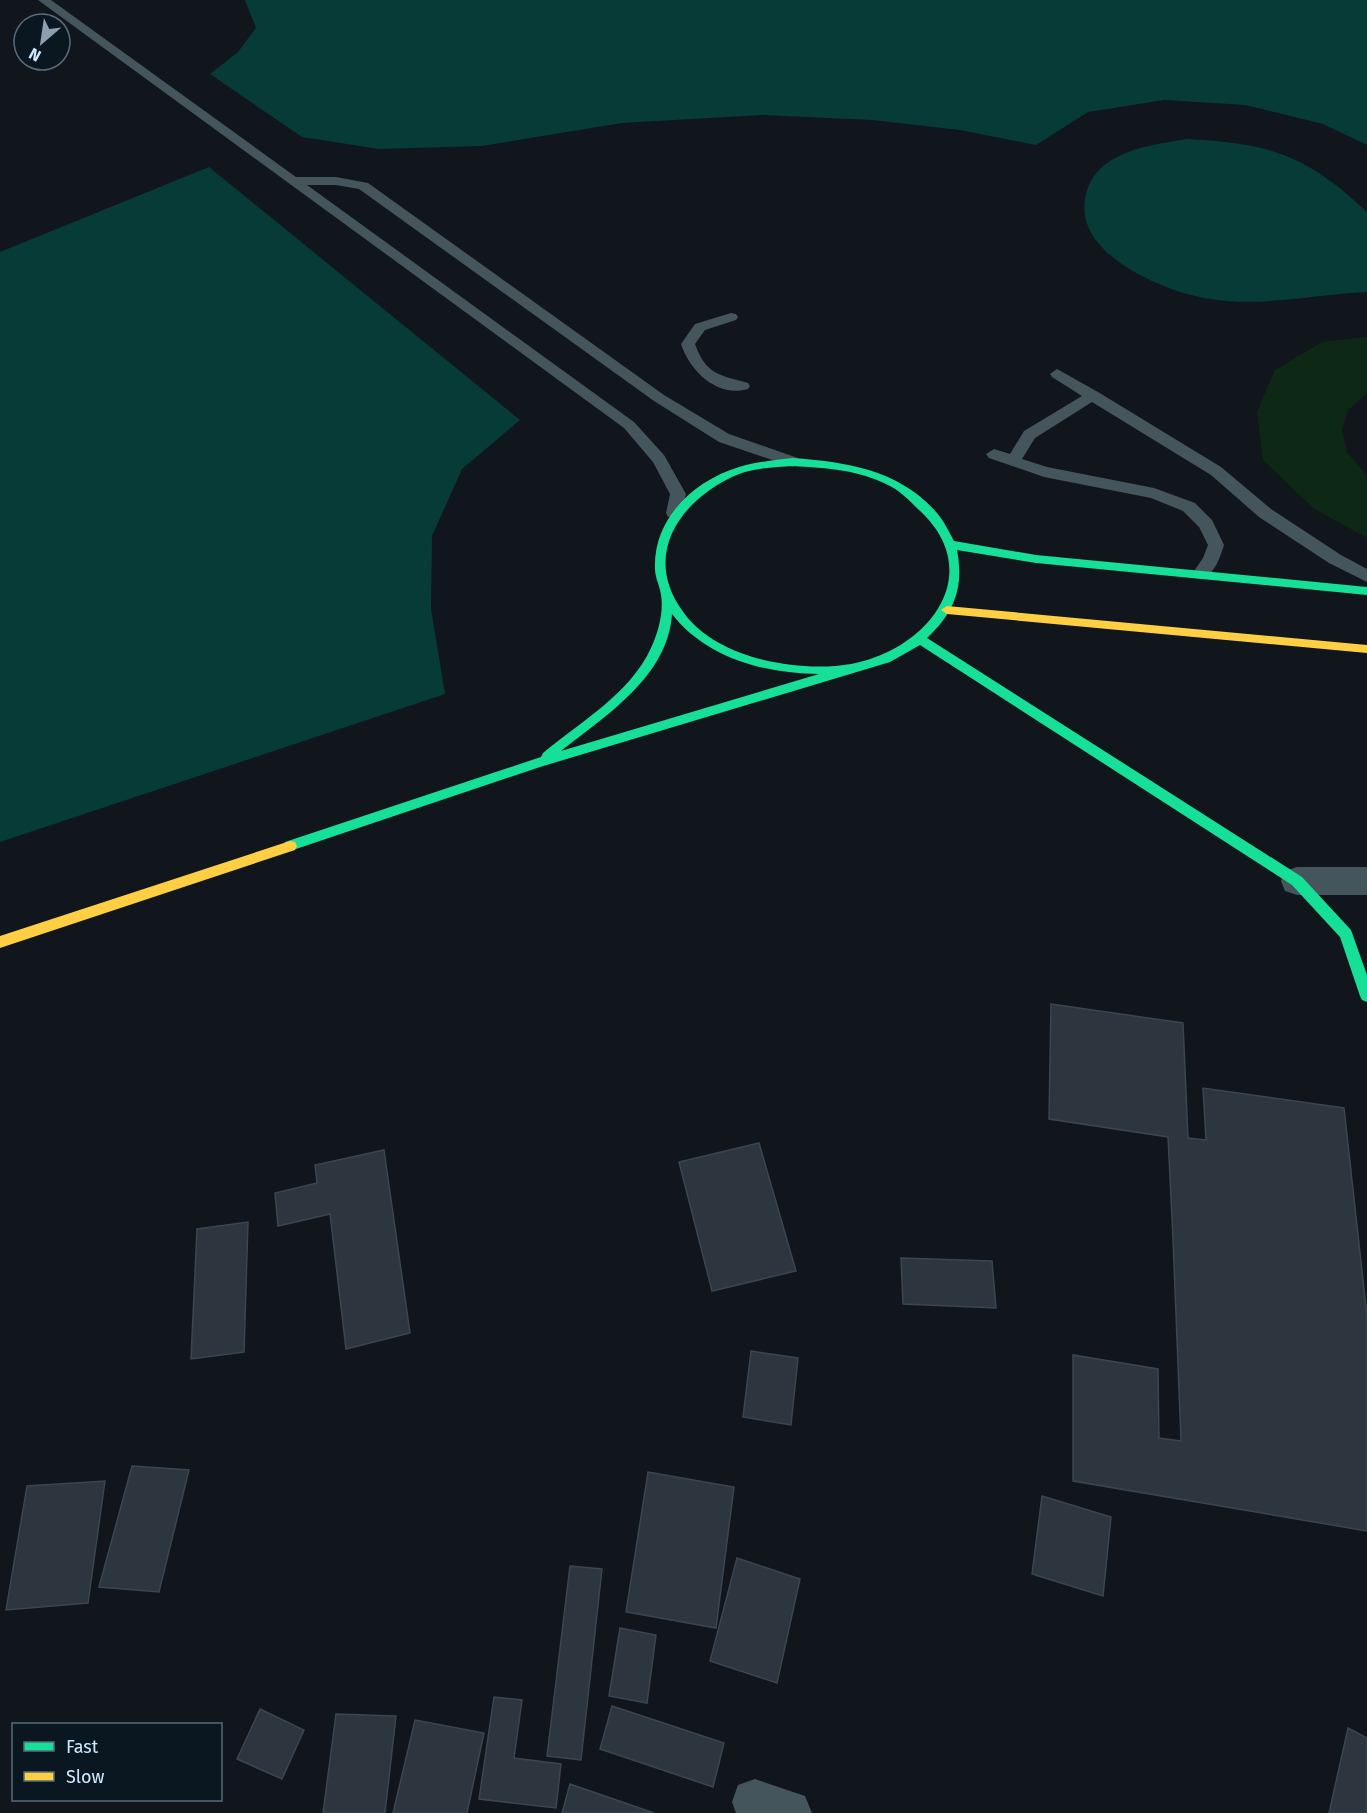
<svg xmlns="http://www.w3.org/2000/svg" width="1367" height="1813" font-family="'Fira Sans',sans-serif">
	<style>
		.green { fill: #0e2816 }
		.water { fill: #073b37 }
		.building { fill: #2d363e; stroke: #3a4650; stroke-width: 1.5 }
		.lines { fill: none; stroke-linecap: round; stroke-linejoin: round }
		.lane { fill: #44555c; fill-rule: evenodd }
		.street { fill: #44555c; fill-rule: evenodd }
		.fast { fill: #16e098; fill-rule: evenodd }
		.slow { fill: #ffcf43; fill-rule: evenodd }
	</style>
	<rect width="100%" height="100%" fill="#10161b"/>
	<!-- green -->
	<path class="green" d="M1367,337V394L1348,410L1342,430L1347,452L1367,476V538L1313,508L1263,460L1257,412L1275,370L1322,342Z"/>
	<!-- water -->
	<path class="water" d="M245,0H1367V145L1323,124L1245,105L1164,100L1088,112L1036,145L960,130L872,120L762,115L622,123L482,146L379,149L302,137L210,74L238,52L256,28Z
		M1187,139C1269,143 1307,155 1367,212V292C1300,295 1244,313 1177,291C1137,277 1073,245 1086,194C1090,177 1101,165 1117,157C1138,146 1164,143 1187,139Z
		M209,167L520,420L462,469L432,536L431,609L445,694L0,842V252Z"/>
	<!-- building -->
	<path class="building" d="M1051,1004L1183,1023L1188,1138L1206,1140L1203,1088L1344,1108L1367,1316V1531L1073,1481V1355L1158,1369L1159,1438L1181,1441L1173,1239L1168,1137L1049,1119Z
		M759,1143L796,1271L712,1291L679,1162Z
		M384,1150L410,1333L346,1349L330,1214L278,1226L275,1193L317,1183L315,1165Z
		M248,1222L244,1352L191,1359L197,1229Z
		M901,1258L992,1261L996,1308L903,1304Z
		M751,1351L798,1358L791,1425L743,1417Z
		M132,1466L189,1470L159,1592L99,1587Z
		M648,1472L734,1487L716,1628L626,1612Z
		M105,1481L88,1603L6,1610L27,1486Z
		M1042,1496L1111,1517L1103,1596L1032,1574Z
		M737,1558L800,1579L777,1683L710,1661Z
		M570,1566L602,1569L581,1760L547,1756Z
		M620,1628L656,1635L647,1703L609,1696Z
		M494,1697L522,1700L514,1758L561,1764L556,1808L479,1799Z
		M612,1706L724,1743L713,1787L600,1749Z
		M260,1709L304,1730L282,1779L237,1759Z
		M336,1714L396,1716L385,1813H323Z
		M415,1720L484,1733L467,1813H393Z
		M1348,1728L1367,1738V1813H1329Z
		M570,1784L654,1813H562Z"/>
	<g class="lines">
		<!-- lane -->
		<path class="lane" d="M38,0H51L296,177H336L368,183L664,395L729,434L798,458L801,462L793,467L719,442L654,401L359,189L336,185H307L634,422L664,455L686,494L680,517H668L666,513L670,494L653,462L624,428Z
			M731,313L736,314L738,317L736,320L705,330L695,344C706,375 720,375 748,383L750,386L748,389C717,398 690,371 681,344L695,324Z
			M1057,369L1098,392L1221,467L1271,509L1341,555L1367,569V582L1329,563L1259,517L1211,475L1092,402L1035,438L1022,459L1047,467L1154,488L1195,503L1212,520L1224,545C1220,558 1212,583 1194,578L1192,574L1203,558L1208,545L1199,527L1183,511L1151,498L1044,477L989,458L986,454L994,449L1010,454L1024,431L1082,396L1052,377L1050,374Z"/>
		<!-- street -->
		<path class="street" d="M1297,867H1367V895H1297L1285,891L1281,881L1285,871Z
			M755,1779L805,1796L812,1813H736L732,1802L738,1785Z"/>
		<!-- fast -->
		<path class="fast" d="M793,458C847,462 900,470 937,513C944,521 949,532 954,541L1036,555L1367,587V595L1036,563L957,550C964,587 955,612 927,638L1302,877L1351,930L1367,975V1002L1362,1000L1360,996L1340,937L1292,885L920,645L890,662L540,767L290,851L285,850L283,846L285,842L541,757L543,753C580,722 630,694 651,648C658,633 664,612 661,595C660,586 655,578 655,569C653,519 693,481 739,467C756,462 775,460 793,458ZM793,466C826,468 861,470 890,486C901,492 909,500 918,509C989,573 928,650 851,664C799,673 717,659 684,613C640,555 681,498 739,474C756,468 775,467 793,466ZM672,614C705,657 764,674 819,674L561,751C605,716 668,677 672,614Z"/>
		<!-- slow -->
		<path class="slow" d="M947,606L1367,645V653L947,614L941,610Z
			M290,841L295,842L297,846L295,850L0,948V936Z"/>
	</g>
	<!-- legend -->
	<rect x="12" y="1723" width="210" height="78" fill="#0b1720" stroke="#586b79" stroke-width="1.5"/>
	<rect x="24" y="1742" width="30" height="9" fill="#16e098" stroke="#586b79" stroke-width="1.5"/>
	<text x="66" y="1753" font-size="18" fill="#cbeaff">Fast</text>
	<rect x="24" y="1772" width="30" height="9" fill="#ffcf43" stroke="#586b79" stroke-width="1.5"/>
	<text x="66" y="1783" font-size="18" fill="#cbeaff">Slow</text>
	<!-- north arrow -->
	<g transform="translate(42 42) rotate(209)"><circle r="28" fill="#0b1720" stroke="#586b79" stroke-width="1.5"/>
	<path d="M0-4.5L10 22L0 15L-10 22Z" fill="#8aa0af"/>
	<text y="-9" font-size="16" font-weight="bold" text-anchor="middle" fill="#cbeaff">N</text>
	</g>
</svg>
